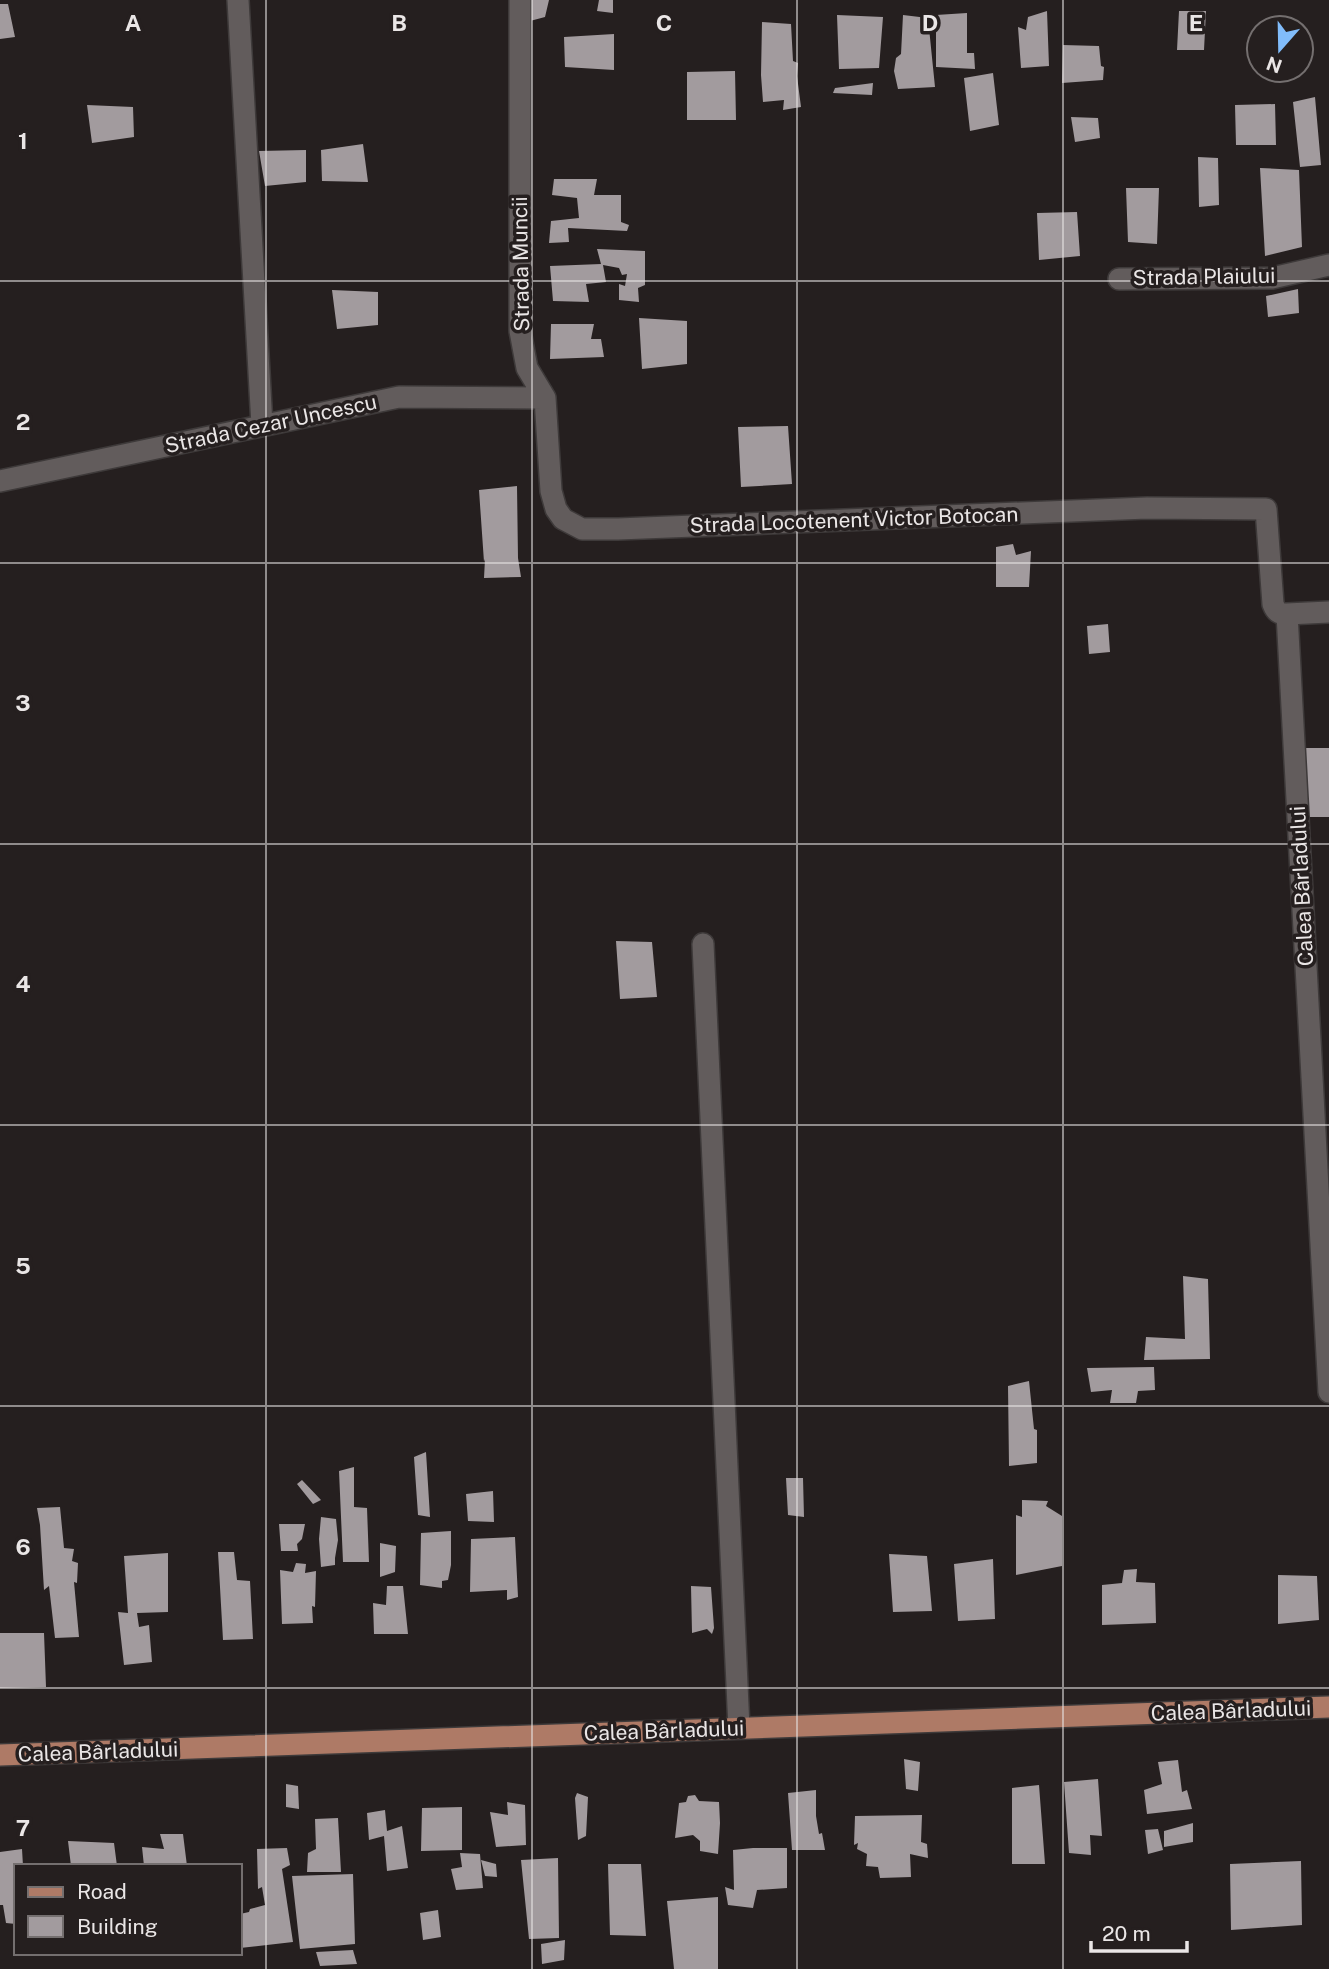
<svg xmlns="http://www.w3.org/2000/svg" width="1329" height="1969" font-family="'Public Sans',sans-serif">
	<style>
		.building { fill: #a29b9e }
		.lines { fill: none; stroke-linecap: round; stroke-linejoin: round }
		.street-casing { stroke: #3e3a3a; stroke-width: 24 }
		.primary-casing { stroke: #3e3a3a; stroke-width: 24 }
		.street { stroke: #625c5c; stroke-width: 21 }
		.primary { stroke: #ae7a66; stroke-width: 21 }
		.grid { fill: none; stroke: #eae6e6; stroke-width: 2; stroke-opacity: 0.55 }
		.labels { text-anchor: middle; stroke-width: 7; stroke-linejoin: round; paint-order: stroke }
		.street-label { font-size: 21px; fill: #eae6e6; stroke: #251f1f }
		.grid-label { font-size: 23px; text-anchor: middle; font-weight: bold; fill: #eae6e6; stroke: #251f1f; stroke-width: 7; stroke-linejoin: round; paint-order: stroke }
	</style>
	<rect width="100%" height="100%" fill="#251f1f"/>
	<!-- building -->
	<path class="building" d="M532,0H549L545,17L530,21Z
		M599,0H613V13L597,11Z
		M0,4H8L15,37L0,39Z
		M1047,11L1049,66L1021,68L1018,27L1026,30L1028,17Z
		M1179,11H1206L1204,50H1177Z
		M967,13V53H974L975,69L936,67V15Z
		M837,15L883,17L879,68L839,69Z
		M903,15L928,18L935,87L898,89L894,71L896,58L901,54Z
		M762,22L791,24L793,61L798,63L797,76L801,107L783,110L784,100L763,102L761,75Z
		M614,34V70L565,67L564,37Z
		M1063,45L1099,46L1101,66L1104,67L1103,80L1062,83Z
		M735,71L736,120H687V72Z
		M993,73L999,125L970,131L964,78Z
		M873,83L872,95L833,93L835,88Z
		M1315,97L1321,165L1300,167L1293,102Z
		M1275,104L1276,145H1236L1235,105Z
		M87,105L133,107L134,137L92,143Z
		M1071,117L1098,118L1100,138L1075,142Z
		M363,144L368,182L322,181L321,150Z
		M306,150V182L265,186L259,151Z
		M1198,157L1218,158L1219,205L1199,207Z
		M1260,168L1299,170L1302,247L1265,256Z
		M554,179H597L594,195H621V222L629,225L627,231L568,228L569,242L549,243L551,221L579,218L577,198L552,195Z
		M1126,188H1159L1157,244L1128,242Z
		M1077,212L1080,256L1039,260L1037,213Z
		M597,249L645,251V285L638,288L639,302L619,300V284L625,286L627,274L622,275L619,268L603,265L606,282L586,284L589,302L553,301L550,266L601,264Z
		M1298,289L1299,313L1268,317L1266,296Z
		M332,290L378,292V325L337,329Z
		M639,318L687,321V364L642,369Z
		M551,324H594L591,339H601L604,357L550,359Z
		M788,426L792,484L741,487L738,427Z
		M517,486L518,558L521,577L484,578L485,559L484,562L479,490Z
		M1013,544L1016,555L1031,551L1029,587H996V547Z
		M1108,624L1110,652L1089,654L1087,626Z
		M1305,748H1329V817H1309Z
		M616,941L652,942L657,997L620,999Z
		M1183,1276L1208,1279L1210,1359L1144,1360L1146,1337L1185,1339Z
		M1154,1367L1155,1390L1138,1391L1136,1403H1110L1112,1390L1091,1392L1087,1368Z
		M1029,1381L1034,1429L1037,1430V1463L1009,1466L1008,1386Z
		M426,1452L430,1517L418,1515L414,1457Z
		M354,1467V1507L367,1508L369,1562H343L339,1471Z
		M786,1478H803L804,1517L788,1515Z
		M302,1480L321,1500L313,1504L297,1484Z
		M493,1491L494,1522L468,1521L466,1494Z
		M1022,1500L1048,1501L1046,1506L1062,1516V1566L1016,1575V1515L1022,1517Z
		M60,1507L64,1548L74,1549L72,1561L78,1563L77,1583L74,1582L79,1637L55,1638L49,1586L44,1590L40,1525L37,1508Z
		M321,1517L336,1519L338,1540L335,1558V1565L321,1567L319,1539Z
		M279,1524H305L302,1539L297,1544L298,1551H281Z
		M451,1531V1565L448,1580L442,1581V1588L420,1585L421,1533Z
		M515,1537L518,1597L507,1600V1590L470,1592L471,1539Z
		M380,1543L396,1546L395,1572L380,1577Z
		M218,1552H234L237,1580L250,1581L253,1639L223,1640Z
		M168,1553V1612L137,1613L139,1627L149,1625L152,1662L124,1665L118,1612L128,1613L124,1556Z
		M889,1554L927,1556L932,1611L893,1612Z
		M993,1559L995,1619L958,1621L954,1564Z
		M296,1563L306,1564L305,1573L316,1571L315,1607L312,1606L313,1623L282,1624L280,1570L293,1572Z
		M1137,1569L1136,1582L1155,1583L1156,1623L1102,1625V1585L1122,1583L1124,1570Z
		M1278,1575L1317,1576L1319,1620L1278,1624Z
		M387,1586H403L408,1634H374L373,1603L386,1605Z
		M691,1586L711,1587L714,1628L712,1634L707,1629L692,1633Z
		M0,1633H44L46,1687L0,1688Z
		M904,1759L920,1762L918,1791L906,1789Z
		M1178,1760L1182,1792L1187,1790L1192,1809L1147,1814L1144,1790L1162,1784L1158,1762Z
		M1098,1779L1102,1836L1090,1835L1091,1855L1069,1853L1064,1782Z
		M286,1784L298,1786L299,1809L286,1807Z
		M1039,1785L1045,1864H1012V1788Z
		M816,1790V1816L819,1834L822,1833L825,1850H792L788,1793Z
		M577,1793L588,1797L586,1836L578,1840L575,1798Z
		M695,1795L699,1801L719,1802L720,1823L718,1854L700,1851V1841L693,1835L675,1838L679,1803L686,1802L688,1796Z
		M507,1802L525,1805L526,1845L496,1847L490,1812L508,1815Z
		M462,1807V1850L421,1851L422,1808Z
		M385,1810L387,1831L402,1826L408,1868L387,1871L384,1836L369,1840L367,1813Z
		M922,1815L921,1842L927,1844L928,1858L910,1854L911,1877L880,1878L878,1867L866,1866L867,1854L857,1849L858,1843L854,1845L855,1816Z
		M338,1818L341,1872H307L308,1853L316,1849L315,1819Z
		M1193,1823V1842L1164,1847V1831Z
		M1158,1829L1163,1850L1148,1854L1145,1830Z
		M160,1834H183L187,1866H144L142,1847L164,1849Z
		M68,1841L114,1843L117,1866H71Z
		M287,1848L290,1865L282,1869L293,1942L240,1948V1914L249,1912L250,1909L265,1905L262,1887L258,1889L257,1849Z
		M753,1848H787V1888L757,1890L753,1908L728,1905L725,1887L734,1890L733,1850Z
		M22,1849L23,1866H16V1924L6,1923L3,1905H0V1852Z
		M460,1853L480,1854L483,1888L456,1890L451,1869L462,1867Z
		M558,1858L559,1938L529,1939L521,1860Z
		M481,1860L496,1864L497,1877L485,1876Z
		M1301,1861L1302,1925L1231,1930L1230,1864Z
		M608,1864H641L646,1936L610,1935Z
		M353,1874L355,1944L300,1949L292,1876Z
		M718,1897V1969H674L667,1901Z
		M438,1910L441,1937L423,1940L420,1913Z
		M565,1940L564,1960L542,1964L541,1944Z
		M353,1950L357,1964L320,1966L316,1952Z"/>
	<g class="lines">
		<defs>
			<path id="street" d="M238,0L262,425
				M520,0V331L527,368L545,398L551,491L556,509L563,519L582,529H618L1147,508L1266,509L1273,604C1276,612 1279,614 1287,614L1329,1392
				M1119,279L1272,278L1329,265
				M0,481L399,397L545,398
				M1287,614L1329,612
				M703,944L739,1728"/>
			<path id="primary" d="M0,1755L1329,1707"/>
		</defs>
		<!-- street casing -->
		<use href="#street" class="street-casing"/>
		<!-- primary casing -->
		<use href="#primary" class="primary-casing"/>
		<!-- street -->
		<use href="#street" class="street"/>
		<!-- primary -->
		<use href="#primary" class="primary"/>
	</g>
	<!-- grid -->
	<path class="grid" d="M266,0V1969M532,0V1969M797,0V1969M1063,0V1969M0,281H1329M0,563H1329M0,844H1329M0,1125H1329M0,1406H1329M0,1688H1329"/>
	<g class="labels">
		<!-- street labels -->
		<g class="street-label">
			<text transform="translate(521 264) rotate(-91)" y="7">Strada Muncii</text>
			<text transform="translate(1204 277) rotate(-1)" y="7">Strada Plaiului</text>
			<text transform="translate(271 424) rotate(-12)" y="7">Strada Cezar Uncescu</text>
			<text transform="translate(854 520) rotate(-2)" y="7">Strada Locotenent Victor Botocan</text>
			<text transform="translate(1302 886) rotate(-93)" y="7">Calea Bârladului</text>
			<text transform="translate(1231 1711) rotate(-2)" y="7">Calea Bârladului</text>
			<text transform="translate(664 1731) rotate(-2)" y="7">Calea Bârladului</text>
			<text transform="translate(98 1752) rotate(-2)" y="7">Calea Bârladului</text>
		</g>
	</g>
	<g class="grid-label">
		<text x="133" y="31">A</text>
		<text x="399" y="31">B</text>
		<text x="664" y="31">C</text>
		<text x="930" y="31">D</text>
		<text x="1196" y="31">E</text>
		<text x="23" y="149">1</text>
		<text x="23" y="430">2</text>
		<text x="23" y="711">3</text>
		<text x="23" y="992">4</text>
		<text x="23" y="1274">5</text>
		<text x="23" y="1555">6</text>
		<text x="23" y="1836">7</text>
	</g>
	<!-- legend -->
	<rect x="14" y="1864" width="228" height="91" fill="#251f1f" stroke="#746f6f" stroke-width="2"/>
	<rect x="28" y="1887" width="35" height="10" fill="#ae7a66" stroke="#746f6f" stroke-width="2"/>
	<text x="77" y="1899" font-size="21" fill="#eae6e6">Road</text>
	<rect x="28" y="1916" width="35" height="21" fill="#a29b9e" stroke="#746f6f" stroke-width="2"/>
	<text x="77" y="1934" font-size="21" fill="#eae6e6">Building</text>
	<!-- north arrow -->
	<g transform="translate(1280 49) rotate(200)"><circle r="33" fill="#251f1f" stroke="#746f6f" stroke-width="2"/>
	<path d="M0-5L12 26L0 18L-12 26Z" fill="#81bcfa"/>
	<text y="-10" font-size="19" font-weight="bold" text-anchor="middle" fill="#eae6e6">N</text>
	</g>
	<!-- scale -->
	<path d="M1091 1941v10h96v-10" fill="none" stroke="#eae6e6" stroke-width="3.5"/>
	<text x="1102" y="1941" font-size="21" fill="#eae6e6" stroke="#251f1f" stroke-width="5" paint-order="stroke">20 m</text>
</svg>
